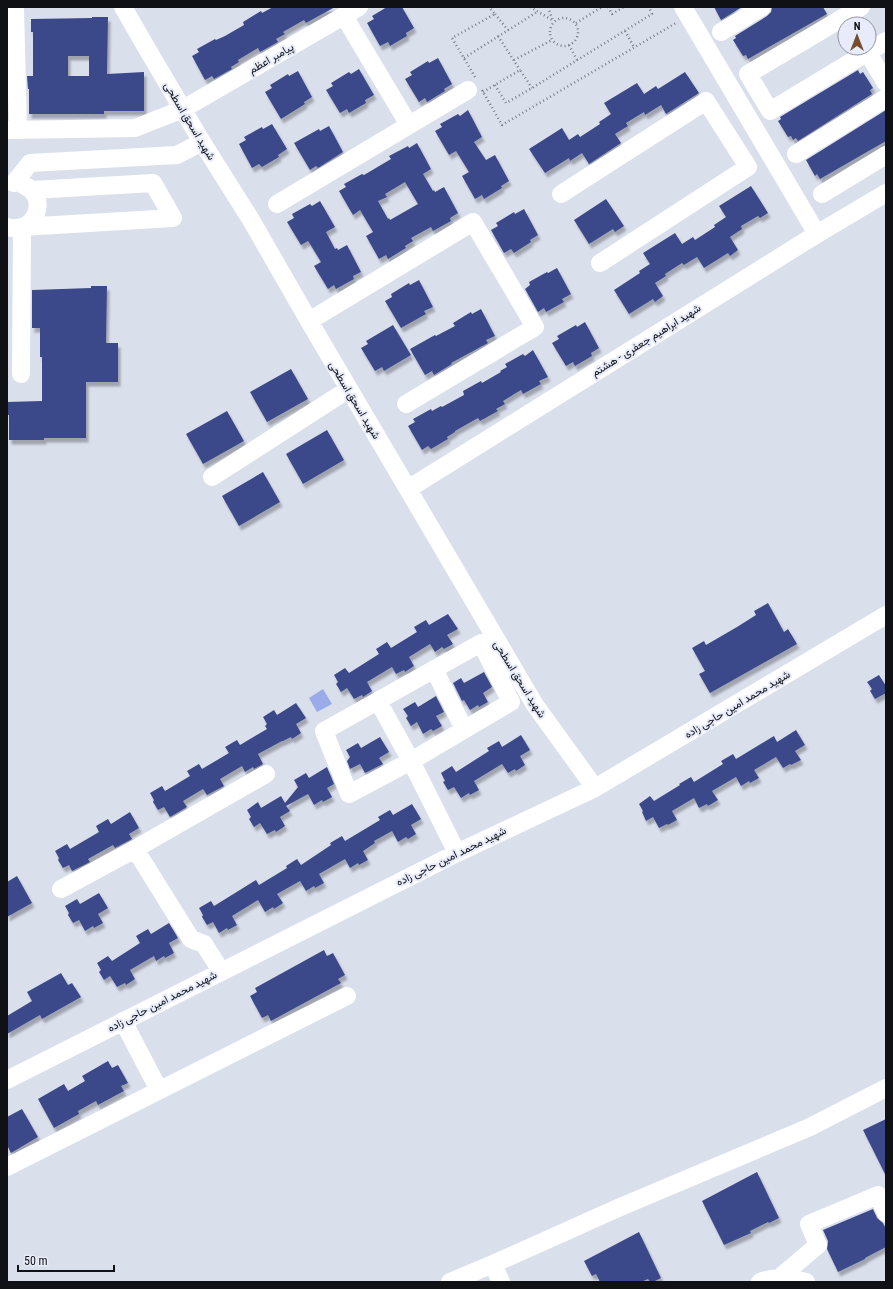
<svg xmlns="http://www.w3.org/2000/svg" width="893" height="1289" font-family="'Roboto Condensed',Vazirmatn,sans-serif">
	<style>
		.green { fill: #99abe9 }
		.building { fill: #3b4a8a; fill-rule: evenodd; filter: url(#shadow) }
		.lines { fill: none; stroke-linecap: round; stroke-linejoin: round }
		.path { stroke: #7a7e87; stroke-width: 2.5; stroke-dasharray: 1 3; stroke-linecap: butt }
		.minor { stroke: #fff; stroke-width: 18 }
		.labels { text-anchor: middle; stroke-width: 4; stroke-linejoin: round; paint-order: stroke }
		.street-label { font-size: 11px; fill: #0f1115; stroke: #e8ecfa }
	</style>
	<defs>
		<filter id="shadow"><feDropShadow dx="2.5" dy="4.5" stdDeviation="1" flood-color="#0004"/></filter>
	</defs>
	<rect width="100%" height="100%" fill="#dadfec"/>
	<!-- green -->
	<path class="green" d="M323,689L332,704L317,712L309,698Z"/>
	<!-- building -->
	<path class="building" d="M273,7H335L306,23L304,20L283,32L285,34L276,39L278,42L260,52L258,48L238,60L239,62L231,67L232,69L214,79L212,76L205,80L192,56L199,52L197,49L215,39L216,40L225,36L244,25L243,22L261,11L262,13Z
		M387,7H402L414,28L406,33L407,36L390,46L388,42L380,46L367,23L374,19L372,16Z
		M714,7H742L721,20Z
		M772,7H823L827,14L748,59L746,55L743,56L733,40L736,38L735,36L767,16L771,12Z
		M92,17H108L107,74L144,72V111H104V114H29V89H28L27,76H33V32H31V19L92,18ZM68,56H89V76H68Z
		M438,58L452,84L444,89L445,91L427,102L425,98L419,102L405,79L412,75L410,72L428,61L429,63Z
		M359,69L374,95L365,100L366,103L349,113L347,109L340,113L326,90L333,86L331,83L349,72L351,74Z
		M858,70L860,74L863,72L873,88L870,90L872,94L798,141L796,138L793,140L791,136L788,137L778,121L781,119L780,117Z
		M298,71L312,97L304,102L305,104L281,119L265,92L272,88L270,85L288,74L289,76Z
		M685,72L699,93L666,114L661,105L645,115L644,112L626,123L628,126L615,134L621,143L589,164L582,153L570,161L569,158L545,173L529,149L562,128L569,140L578,134L580,137L600,124L599,122L611,114L604,103L637,83L644,94L656,86L658,89Z
		M468,110L482,137L474,142L486,160L495,155L509,181L501,186L502,188L484,199L482,195L475,199L462,176L469,172L456,151L449,155L435,131L442,127L440,124L458,114L460,116Z
		M886,110V141L820,179L817,174L815,176L806,160Z
		M272,124L287,149L278,155L279,157L262,167L259,164L252,168L239,144L246,140L244,137L262,127L263,129Z
		M329,126L343,152L318,168L316,166L310,170L294,143L319,129L320,131Z
		M417,143L431,169L423,174L433,191L434,190L435,192L444,187L458,213L450,218L451,221L433,231L431,227L411,238L413,241L405,246L406,248L388,259L386,255L379,259L366,236L373,232L360,210L353,215L339,191L346,187L344,184L362,174L364,175L391,159L389,156L408,146L409,148ZM405,182L418,204L390,220L389,218L388,219L378,201L387,197L385,194Z
		M751,186L768,213L760,218L758,216L741,226L742,229L730,237L738,250L730,256L728,253L704,268L697,257L684,265L682,263L665,274L666,276L655,283L663,296L655,302L653,299L629,314L614,290L640,273L639,271L650,264L643,253L675,233L682,244L693,237L695,240L715,227L714,225L726,217L719,206Z
		M606,199L624,226L615,232L613,229L589,244L574,220Z
		M320,201L335,227L326,232L335,249L337,248L338,250L347,245L361,272L353,276L354,279L336,289L334,285L328,289L314,266L321,262L310,244L308,241L301,245L287,222L294,218L292,214L310,204L312,206Z
		M524,209L538,235L530,240L531,242L514,253L511,249L504,253L491,230L498,226L496,223L514,212L515,214Z
		M557,268L571,294L562,299L564,302L546,312L544,308L538,312L525,289L530,285L529,282L547,272L548,273Z
		M419,280L433,307L424,311L426,314L401,328L385,301L392,297L391,294L409,283L410,285Z
		M91,286H107L106,343H118V382H86V438H44V440H9V415H7V402L42,401V357H40V328H32V290L91,288Z
		M481,309L495,336L486,340L488,343L451,363L452,364L434,375L432,371L425,375L410,349L435,335L436,336L455,326L453,323L471,312L472,314Z
		M585,322L599,348L591,353L592,356L575,366L573,362L566,366L552,343L559,339L557,336L576,325L577,327Z
		M393,325L411,355L384,371L382,367L375,371L361,348L368,344L366,341Z
		M533,350L548,377L539,381L541,384L523,394L521,390L503,401L505,404L496,409L498,411L480,421L478,418L455,431V432L447,437L448,439L431,449L428,446L422,450L408,426L415,422L413,419L431,409L432,411L441,406L442,407L464,395L463,391L481,381L482,383L501,372L500,371L507,367L505,364L523,354L525,356Z
		M291,369L308,399L267,422L250,392Z
		M227,411L244,441L203,464L186,434Z
		M327,430L344,460L303,484L286,454Z
		M263,472L280,502L239,526L222,496Z
		M768,603L784,632L788,629L797,644L710,693L699,674L705,671L692,648L704,641L706,645L737,627L756,615L754,611Z
		M448,614L458,629L447,635L453,644L444,649L442,647L435,652L430,644L409,657L414,666L405,672L404,670L396,674L392,667L367,682L372,691L363,697L362,695L354,699L347,688L341,692L336,684L338,682L334,675L345,668L349,673L379,654L376,649L387,642L391,648L417,632L414,627L426,620L429,625Z
		M484,672L492,687L483,693L488,702L479,707L478,705L470,710L464,700L462,701L453,683L461,678L464,683Z
		M879,675L886,686V693L875,699L870,691L872,689L867,682Z
		M436,696L444,712L436,716L442,726L433,731L431,729L423,734L417,722L411,726L406,718L408,716L403,709L415,702L418,707Z
		M296,703L306,718L296,724L301,733L292,739L291,737L283,741H282L258,754L263,764L254,769L253,767L245,772L242,766L220,779L224,786L207,795L203,789L183,801L187,807L170,817L164,807L158,810L153,802L154,800L150,793L162,786L165,791L190,776L187,771L199,764L202,769L229,753L225,747L237,740L240,745L267,729L265,726L267,724L263,717L274,710L277,715Z
		M796,730L805,745L795,751L801,760L791,765L790,764L783,768L776,757L754,770L759,778L750,783L749,781L741,786L736,777L712,791L718,800L708,806L707,804L699,808L694,798L672,811L677,820L668,825L667,824L659,828L653,817L646,821L642,812L643,811L639,804L650,796L654,801L680,785L679,784L691,777L694,782L723,764L721,761L733,754L736,759L774,736L777,742Z
		M521,735L530,750L520,756L525,765L516,771L515,769L508,773L502,764L474,781L479,790L470,795L469,793L461,798L454,787L448,790L443,782L445,781L441,773L452,766L456,772L489,751L487,748L499,741L502,747Z
		M380,737L389,752L379,758L383,764L365,773L360,764L350,769L347,761L350,757L346,750L358,743L361,748Z
		M327,767L334,784L327,788L332,797L323,802L322,800L314,805L308,794L286,806L290,811L280,817L285,826L276,832L275,830L267,834L260,823L254,827L249,819L251,817L247,810L258,802L261,808L281,796L285,803L298,787L294,780L306,773L309,778Z
		M412,804L421,819L411,825L416,834L408,839L406,837L398,842L392,831L374,841L375,843L363,851L368,860L359,865L358,863L350,868L345,859L319,874L324,883L315,888L314,886L306,891L300,881L277,894L283,903L274,909L273,907L265,912L258,900L232,916L237,925L228,930L227,928L219,933L213,922L207,925L202,917L203,915L199,908L211,901L214,906L256,880L259,885L287,868L286,866L297,859L301,865L331,845L330,843L342,836L345,841L380,820L378,817L390,810L393,815Z
		M130,812L139,828L129,834L132,839L115,848L113,845L88,859L90,862L72,871L69,865L63,868L58,860L59,858L55,851L67,844L70,849L99,832L96,826L108,819L111,824Z
		M17,876L32,903L7,917V882Z
		M99,893L108,908L98,914L103,923L94,928L93,926L85,931L79,920L73,923L68,915L69,913L65,906L77,899L80,904Z
		M169,923L178,938L169,943L174,953L165,958L164,956L156,961L154,956L130,970L135,979L126,985L125,983L117,987L110,976L104,980L99,972L101,970L97,963L108,956L112,961L140,943L136,936L148,929L151,934Z
		M324,950L327,956L333,953L345,975L338,979L341,983L271,1021L268,1015L262,1018L250,996L257,992L255,988Z
		M61,973L68,985L72,983L81,997L42,1019L40,1015L7,1034V1016L32,1001L27,992Z
		M108,1061L112,1068L118,1065L128,1083L121,1086L124,1091L98,1105L96,1101L78,1111L79,1114L54,1128L38,1099L64,1084L68,1091L85,1081L82,1076Z
		M22,1109L38,1137L11,1153L7,1145V1117Z
		M886,1119V1176L863,1130Z
		M757,1172L779,1218L769,1223L768,1222L750,1231L751,1233L724,1245L702,1201Z
		M873,1209L877,1218L883,1223L886,1229V1247L865,1258V1259L838,1272L827,1249L828,1241L823,1230Z
		M639,1232L661,1278L653,1282H650L648,1279L641,1282H600L596,1274L592,1276L584,1261Z"/>
	<g class="lines">
		<!-- path -->
		<path class="path" d="M530,7L554,21
			M548,7L553,21
			M608,7L612,14L624,7
			M495,14L508,30
			M550 32a14 14 0 1 1 28 0a14 14 0 1 1-28 0Z
			M576,23L602,7
			M625,31L634,47
			M498,36L520,70
			M569,45L577,60
			M464,58L537,12
			M514,60L552,40
			M475,77L452,38L495,14L489,7
			M495,85L506,103L532,88L652,14L649,7
			M482,90L502,125L676,23
			M483,92L520,70L532,88"/>
		<!-- minor -->
		<path class="minor" d="M15,7L18,130
			M123,7L146,47L202,142L251,220L309,321L535,705L595,788
			M683,7L817,234
			M861,7L748,74L770,111L886,41
			M344,16L409,125
			M721,32L762,7
			M865,48L886,83
			M7,130L135,128L183,109L359,7
			M796,154L886,98
			M14,183L30,163L177,155L202,142
			M561,194L706,101L748,167L600,263
			M822,194L886,155
			M277,204L468,90
			M7,227C35,236 51,196 23,185
			M309,321L473,222L535,327L406,404
			M21,374L22,227L173,218L153,183L32,190
			M212,477L349,389
			M408,489L817,234L886,193
			M481,643L511,702L411,761L349,794L324,731Z
			M434,669L464,729
			M378,701L411,761L457,853
			M135,849L191,939L204,944L221,971
			M61,889L135,849L266,774
			M123,1021L159,1090
			M7,1080L457,853L595,788L886,615
			M7,1167L347,996
			M493,1264L501,1282
			M779,1278L818,1245L809,1224L878,1195L886,1213
			M450,1282L493,1264L618,1208L810,1127L886,1088
			M760,1282C775,1276 791,1278 806,1282"/>
	</g>
	<g class="labels">
		<!-- street labels -->
		<g class="street-label">
			<text transform="translate(271 58) rotate(-30)" y="4">پیامبر اعظم</text>
			<text transform="translate(190 121) rotate(59)" y="4">شهید اسحق اسطحی</text>
			<text transform="translate(646 340) rotate(-32)" y="4">شهید ابراهیم جعفری - هشتم</text>
			<text transform="translate(355 400) rotate(59)" y="4">شهید اسحق اسطحی</text>
			<text transform="translate(520 679) rotate(58)" y="4">شهید اسحق اسطحی</text>
			<text transform="translate(737 704) rotate(-31)" y="4">شهید محمد امین حاجی زاده</text>
			<text transform="translate(451 856) rotate(-26)" y="4">شهید محمد امین حاجی زاده</text>
			<text transform="translate(162 1001) rotate(-27)" y="4">شهید محمد امین حاجی زاده</text>
		</g>
	</g>
	<!-- border -->
	<rect width="893" height="1289" fill="none" stroke="#0f1115" stroke-width="16"/>
	<!-- north arrow -->
	<g transform="translate(857 36)"><circle r="19" fill="#e8ecfa" stroke="#91949e"/>
	<path d="M0-3L7 15L0 10L-7 15Z" fill="#754e2b"/>
	<text y="-6" font-size="11" font-weight="bold" text-anchor="middle" fill="#0f1115">N</text>
	</g>
	<!-- scale -->
	<path d="M18 1265v6h96v-6" fill="none" stroke="#0f1115" stroke-width="2"/>
	<text x="24" y="1265" font-size="12" fill="#0f1115" stroke="#e8ecfa" stroke-width="3" paint-order="stroke">50 m</text>
</svg>
